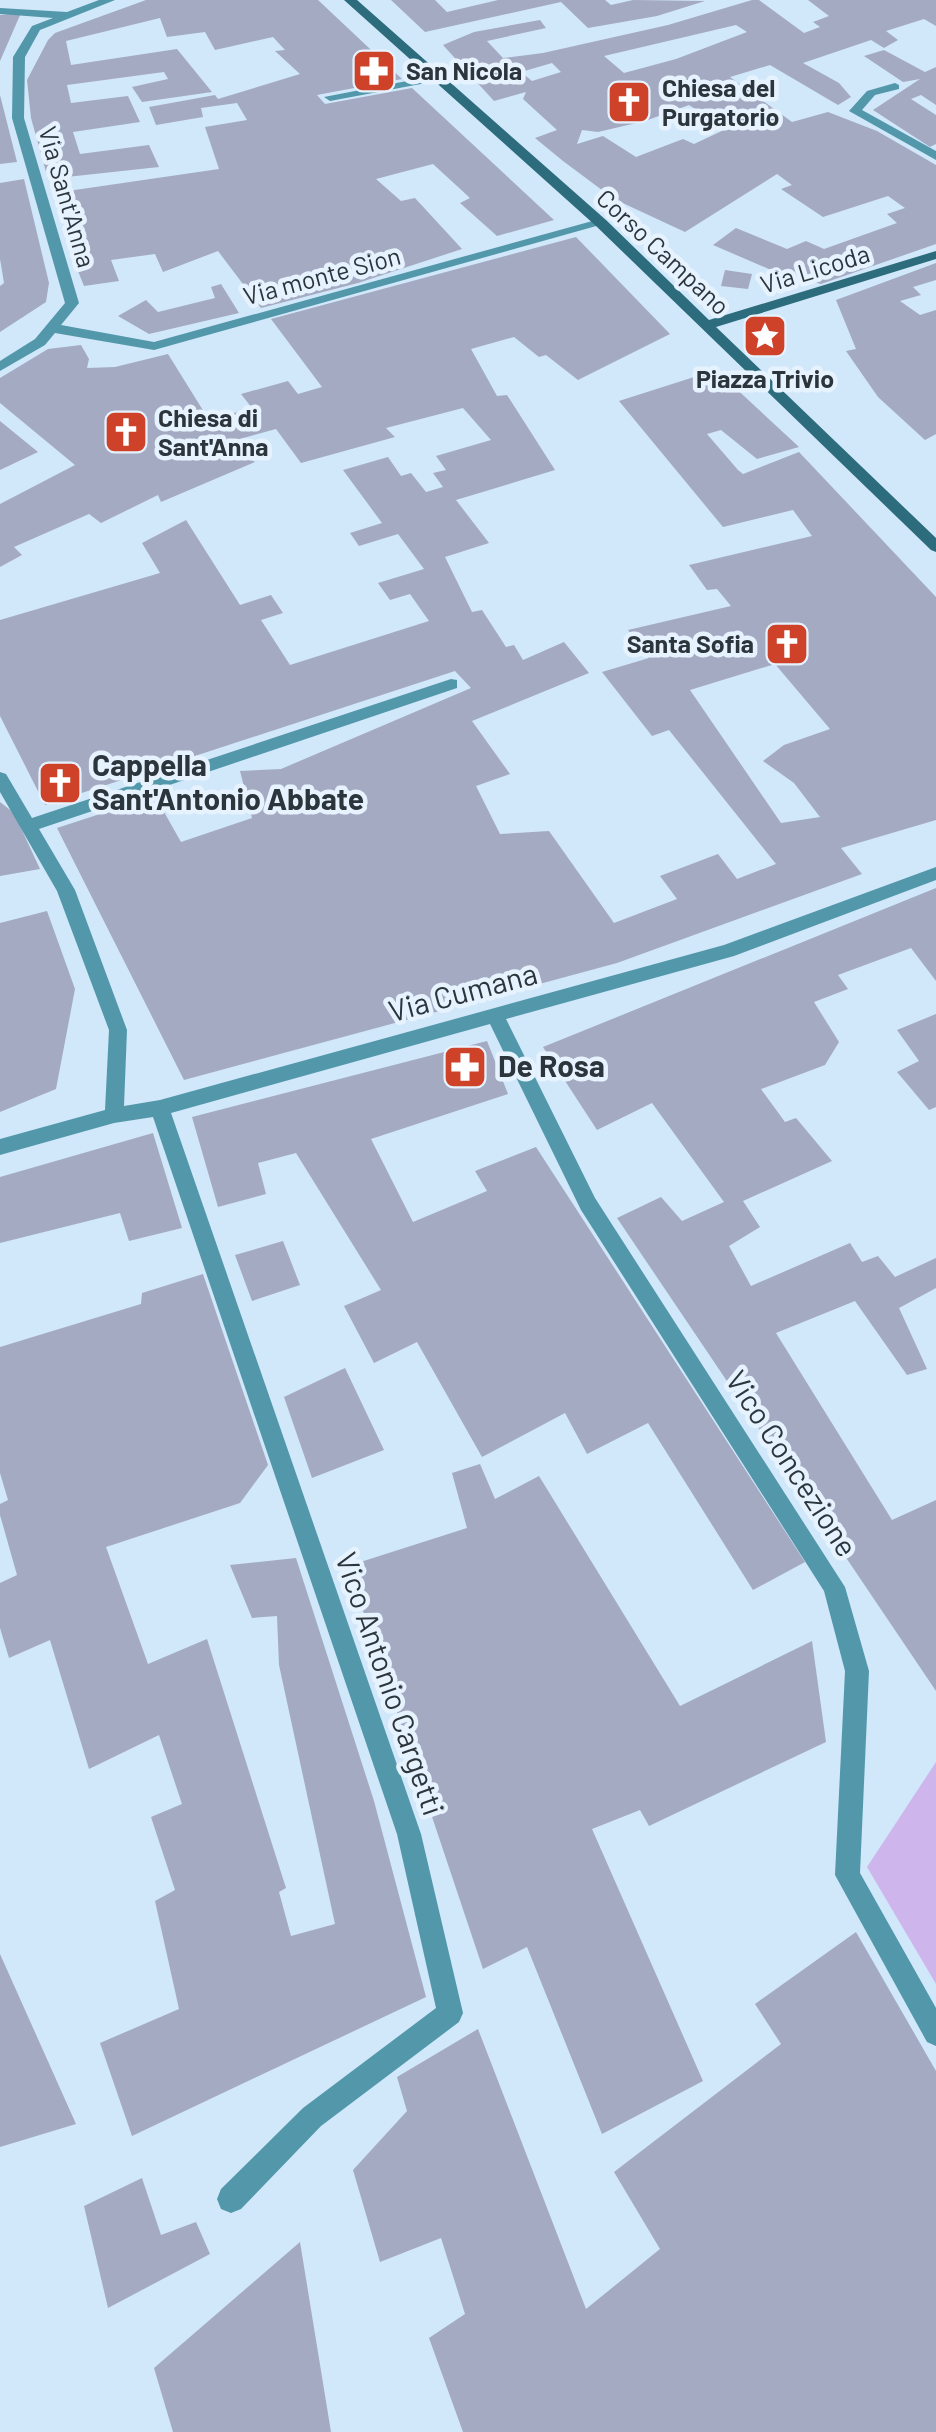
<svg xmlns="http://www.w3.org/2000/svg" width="936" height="2432" font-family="Barlow,sans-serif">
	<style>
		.green { fill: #ceb6ed }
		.building { fill: #a4aac2; fill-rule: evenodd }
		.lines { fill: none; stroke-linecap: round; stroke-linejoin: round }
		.street { fill: #5298aa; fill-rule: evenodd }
		.secondary { fill: #2d6c7c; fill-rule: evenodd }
		.labels { text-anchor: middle; stroke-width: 9; stroke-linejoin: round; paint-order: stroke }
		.far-poi-label { font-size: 25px; font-weight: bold; fill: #2c343c; stroke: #e6f3ff; text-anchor: start }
		.far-street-label { font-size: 25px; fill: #2c343c; stroke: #e6f3ff }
		.poi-label { font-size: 30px; font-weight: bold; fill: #2c343c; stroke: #e6f3ff; text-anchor: start }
		.street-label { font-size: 30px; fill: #2c343c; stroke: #e6f3ff }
	</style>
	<rect width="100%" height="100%" fill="#d1e7fa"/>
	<!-- green -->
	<path class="green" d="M936,1762V1984L867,1867Z"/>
	<!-- building -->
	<path class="building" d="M146,0H318L402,79L317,95L325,104L412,88L554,220L497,236L460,203L470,198L433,164L376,179L401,201L415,198L462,249L358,283L261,308L218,251L163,272L155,254L111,260L119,281L84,286L74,261H82L81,251L61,192L219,169L205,127L247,120L237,103L201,108L203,117L156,125L149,107L215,95L218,99L300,74L275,51L285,50L273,37L215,50L205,32L167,37L160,18L66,41L71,65L177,49L212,92L142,102L132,87L168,79L164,72L67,85L71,103L128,96L140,122L73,132L80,154L149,145L159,167L48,179L31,118L27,80L48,40L55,33Z
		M391,0H435L447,12L498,0H605L611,5L633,0L705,1L657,16L588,28L561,2L425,32Z
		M752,0H759L804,33L820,27L813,22L829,16L808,0H936V26L924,19L886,31L898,40L884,48L871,40L803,63L839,83L851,97L838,105L770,65L730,77L792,122L828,112L877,131L936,165V244L821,284L771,270L713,245L736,228L787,249L806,241L824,249L897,223L887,214L905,208L888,196L823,217L781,189L792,185L777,174L685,232L614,199L563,161L535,138L557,130L523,99L526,92L494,101L443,45L474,32L540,20L546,28L487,41L503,58L543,53L668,25ZM736,25L747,32L676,59L624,73L604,56ZM552,63L561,72L532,81L521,72ZM689,105L703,114L718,108L741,122L694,144L683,139L636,157L603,136L577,144L582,130L598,132L645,121Z
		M21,13L0,61V15Z
		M884,50L925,72L936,67V105L921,95L911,99L936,115V144L930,147L873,110L920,79L903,82L864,56Z
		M0,95L17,162L0,164Z
		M24,179L49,283L46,302L0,332V286L4,283L0,259V183Z
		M576,237L670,334L578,380L546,355L539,357L514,337L471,349L497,396L507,395L555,470L456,500L489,543L445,557L472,612L482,610L506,647L514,645L523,660L564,642L589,673L472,721L510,774L476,786L500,834L549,831L614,923L677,899L660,876L718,854L737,879L776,864L669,730L652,736L602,672L649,658L628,630L731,606L717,589L707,590L689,565L812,536L793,510L723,527L619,401L716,370L799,447L757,459L721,430L707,434L738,470L743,474L799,452L936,597V820L841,848L862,874L617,963L184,1080L57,828L155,796L181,842L252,818L240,771L281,769L471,688L455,671L45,805L0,716V620L160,573L142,543L186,520L240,605L271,595L283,613L261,620L290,665L429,621L410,594L390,600L378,583L424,569L398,534L359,546L350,533L382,523L343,470L388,457L401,476L411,473L426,492L443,487L433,473L446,470L436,456L491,440L463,408L386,428L395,437L301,463L276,429L225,443L255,462L161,502L158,495L101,523L89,514L14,547L22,555L0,567V504L75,465L0,403V378L48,349L81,345L89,359L87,368L115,367L168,354L209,420L252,408L241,394L288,381L298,394L322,387L271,319ZM775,664L830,729L784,745L763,761L794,783L820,817L781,823L690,690Z
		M936,263V280L913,287L921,295L900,301L920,315L936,310V434L925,440L878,397L846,351L856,349L836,300Z
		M725,270L752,274L748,289L721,286Z
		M221,284L239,313L149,334L118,316L146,300L158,312L215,298L211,287Z
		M0,421L38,452L0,470Z
		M0,802L14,813L40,869L0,876Z
		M936,888V981L911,948L838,975L848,989L814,1002L839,1042L825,1065L761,1089L785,1122L796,1118L832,1161L743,1201L760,1227L729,1246L751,1286L850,1243L862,1262L878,1256L895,1277L936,1258V1288L899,1308L927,1369L907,1375L855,1301L776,1333L892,1520L936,1500V1691L617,1218L661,1197L682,1221L724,1202L652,1103L597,1130L543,1047Z
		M47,911L75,989L56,1089L0,1112V923Z
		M936,1014V1107L929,1110L897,1072L919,1061L897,1030Z
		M487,1041L508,1094L371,1139L413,1222L487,1191L475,1171L536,1147L805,1562L753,1590L648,1423L587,1454L565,1413L482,1457L417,1342L374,1363L344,1306L381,1290L296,1153L258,1163L266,1194L218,1207L192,1117Z
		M153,1133L182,1228L129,1241L120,1213L0,1243V1177Z
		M283,1241L300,1285L252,1301L235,1255Z
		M203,1274L268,1465L240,1503L106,1547L148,1664L207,1639L286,1888L279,1892L291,1936L335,1924L279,1665L277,1616L252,1618L230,1565L296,1558L374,1801L426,1997L132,2136L100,2043L179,2009L155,1901L175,1890L151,1817L182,1804L159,1735L89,1769L50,1640L9,1658L0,1628V1583L17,1575L0,1515V1504L8,1500L0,1473V1347L141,1304L142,1293Z
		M345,1368L384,1450L312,1478L284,1397Z
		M480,1464L495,1499L539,1476L680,1706L812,1641L826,1742L649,1826L640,1810L592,1829L703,2081L602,2134L527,1947L483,1969L348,1566L467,1528L452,1473Z
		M856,1932L936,2071V2432H463L429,2338L465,2314L441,2238L380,2262L353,2170L407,2111L397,2077L478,2029L586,2309L660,2249L614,2172L781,2044L755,2004Z
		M0,1954L76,2124L0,2147Z
		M142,2178L161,2235L196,2222L210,2254L108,2308L84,2206Z
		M300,2242L331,2432H173L154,2368Z"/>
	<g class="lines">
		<!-- street -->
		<path class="street" d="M99,0H115L40,30L25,57L24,118L79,303L61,325L154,342L596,220L607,223L154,350L55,333L45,345L0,371V361L35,339L65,303L12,118L13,57L32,26L53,18L0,14V8L67,12Z
			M438,75L442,76V80L330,101L324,97Z
			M895,83L899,85V89L875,95L862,110L936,151V160L849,111L867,91Z
			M451,679L457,680V688L39,829L75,890L127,1030L124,1106L160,1100L724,945L936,867V880L734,956L506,1019L595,1198L845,1587L869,1671L860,1873L936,2008V2046L927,2042L835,1875L845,1671L824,1591L581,1210L490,1024L171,1113L421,1834L463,2013L459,2022L321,2126L241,2209L231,2213L221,2209L217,2199L221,2189L303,2108L436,2008L397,1834L153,1117L114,1123L0,1155V1139L105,1110L109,1030L57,891L0,792V772L6,774L32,818Z"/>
		<!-- secondary -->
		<path class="secondary" d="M344,0H357L606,220L709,320L936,251V259L716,327L936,538V552L931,550L596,226Z"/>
	</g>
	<!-- icons -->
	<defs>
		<symbol id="pharmacy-square" viewBox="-11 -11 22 22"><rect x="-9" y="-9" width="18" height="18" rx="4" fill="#cd4228" stroke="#e6f3ff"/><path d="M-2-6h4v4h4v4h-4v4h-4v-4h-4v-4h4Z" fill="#fff"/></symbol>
		<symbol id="church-square" viewBox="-11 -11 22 22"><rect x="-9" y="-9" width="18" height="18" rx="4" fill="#cd4228" stroke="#e6f3ff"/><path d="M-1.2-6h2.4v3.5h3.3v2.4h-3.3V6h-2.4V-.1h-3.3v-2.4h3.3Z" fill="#fff"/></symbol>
		<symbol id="sight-square" viewBox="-11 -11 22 22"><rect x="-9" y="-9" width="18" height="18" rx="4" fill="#cd4228" stroke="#e6f3ff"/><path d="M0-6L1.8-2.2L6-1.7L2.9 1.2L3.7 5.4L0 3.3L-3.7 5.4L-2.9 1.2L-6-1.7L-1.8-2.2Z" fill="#fff"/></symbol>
	</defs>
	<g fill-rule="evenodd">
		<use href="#pharmacy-square" x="349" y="46" width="50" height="50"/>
		<use href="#church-square" x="604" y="77" width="50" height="50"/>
		<use href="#sight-square" x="740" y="311" width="50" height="50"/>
		<use href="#church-square" x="101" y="407" width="50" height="50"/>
		<use href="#church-square" x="762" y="619" width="50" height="50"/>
		<use href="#church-square" x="35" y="758" width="50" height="50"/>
		<use href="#pharmacy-square" x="440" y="1042" width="50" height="50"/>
	</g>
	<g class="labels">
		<!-- far-poi labels -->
		<g class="far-poi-label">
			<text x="406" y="80">San Nicola</text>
			<text x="662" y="97">Chiesa del<tspan x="662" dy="29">Purgatorio</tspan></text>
			<text x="765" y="388" text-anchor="middle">Piazza Trivio</text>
			<text x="158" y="427">Chiesa di<tspan x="158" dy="29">Sant'Anna</tspan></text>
			<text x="754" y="653" text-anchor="end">Santa Sofia</text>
		</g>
		<!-- far-street labels -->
		<g class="far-street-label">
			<text transform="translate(67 197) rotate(74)" y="9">Via Sant'Anna</text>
			<text transform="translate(663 252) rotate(43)" y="9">Corso Campano</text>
			<text transform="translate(815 269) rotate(-17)" y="9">Via Licoda</text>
			<text transform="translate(322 276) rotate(-15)" y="9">Via monte Sion</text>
		</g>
		<!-- poi labels -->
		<g class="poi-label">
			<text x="92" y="776">Cappella<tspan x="92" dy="34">Sant'Antonio Abbate</tspan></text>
			<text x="498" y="1077">De Rosa</text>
		</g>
		<!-- street labels -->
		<g class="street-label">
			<text transform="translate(463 993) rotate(-15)" y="10">Via Cumana</text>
			<text transform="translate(791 1464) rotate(57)" y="10">Vico Concezione</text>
			<text transform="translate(389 1684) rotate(71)" y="10">Vico Antonio Cargetti</text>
		</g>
	</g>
</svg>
